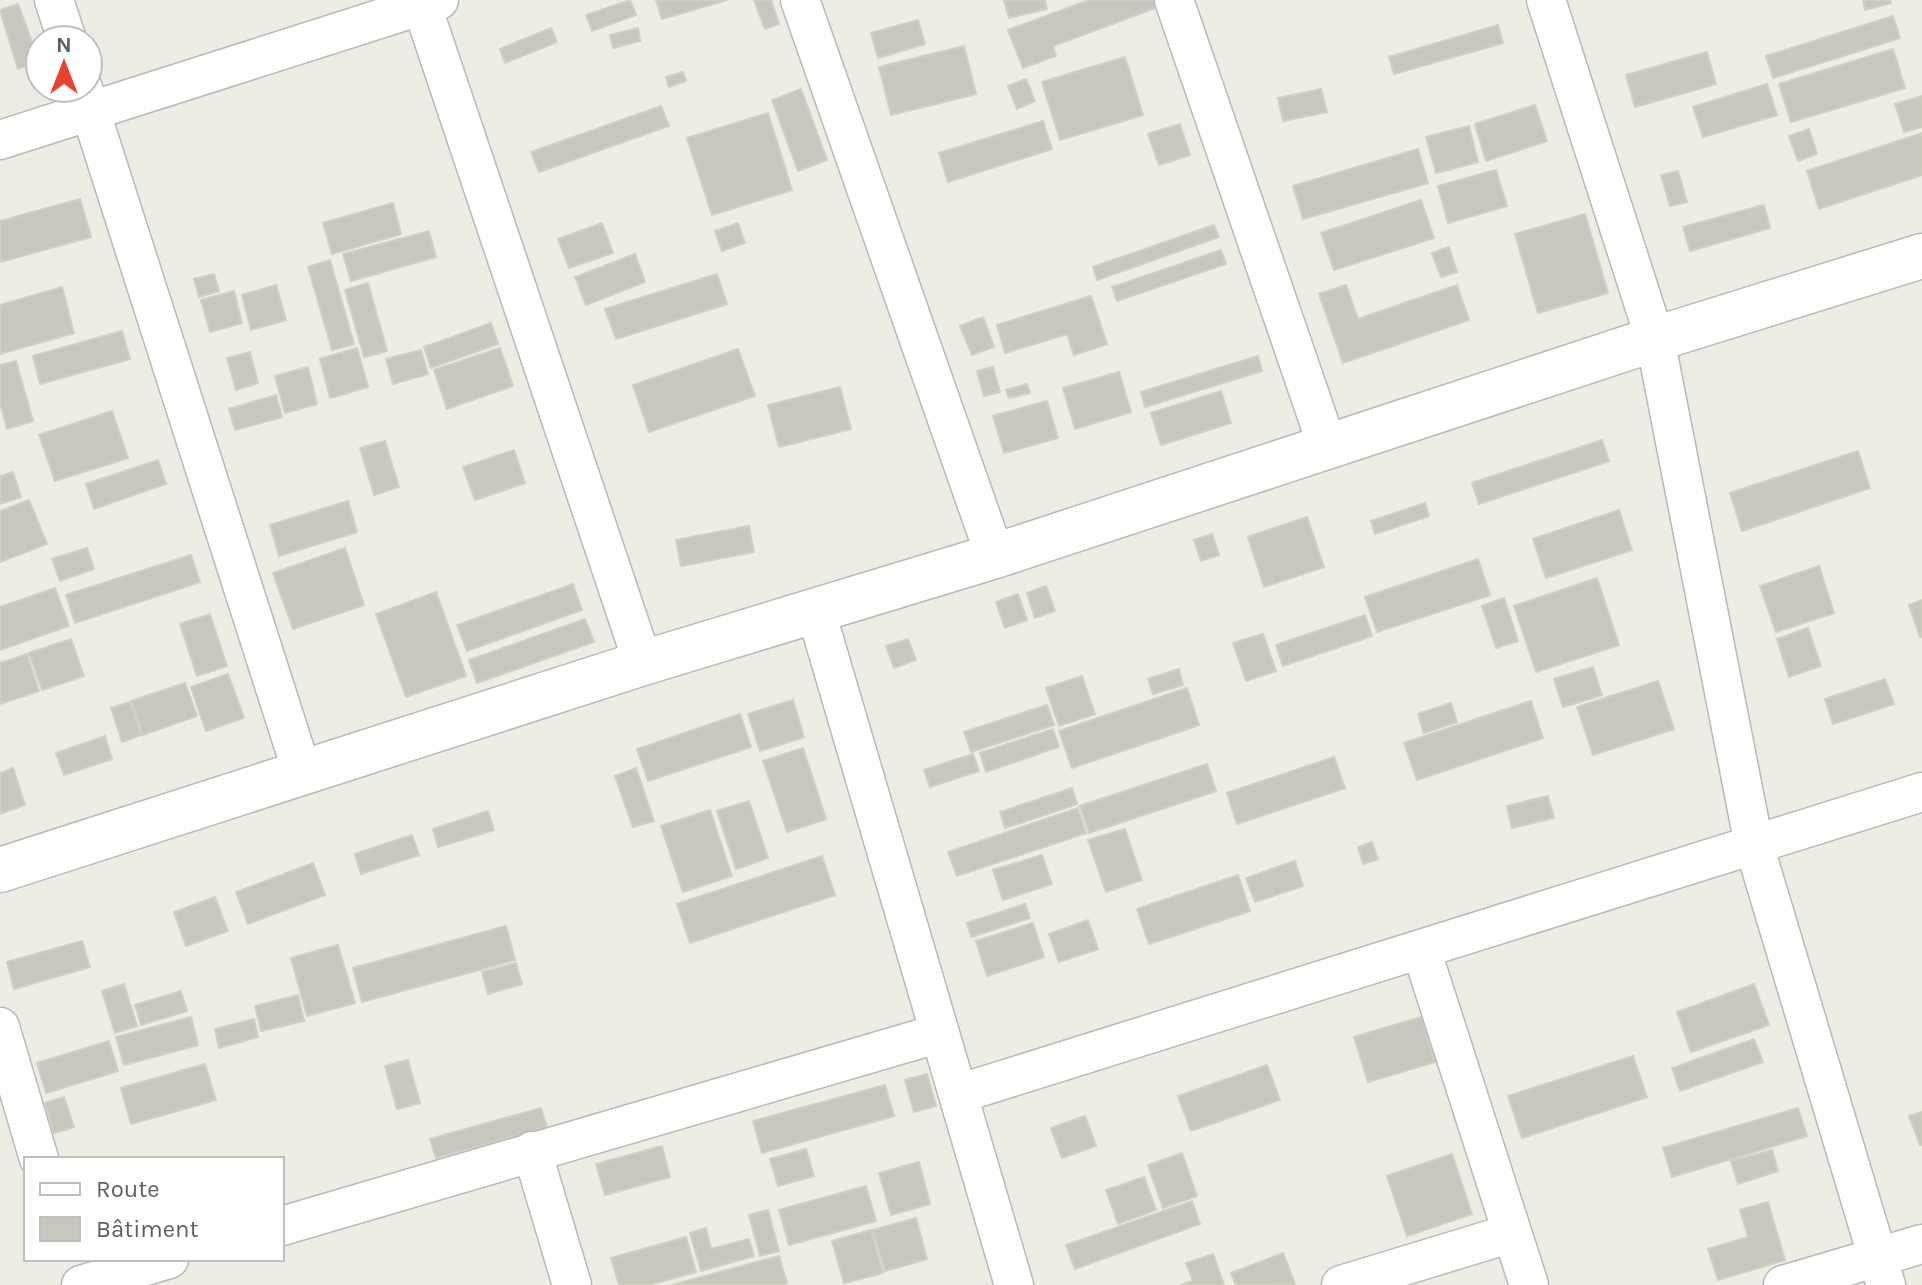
<svg xmlns="http://www.w3.org/2000/svg" width="1922" height="1285" font-family="Karla,sans-serif">
	<style>
		.building { fill: #c9c6c0; stroke: #d3cec2; stroke-width: 2 }
		.lines { fill: none; stroke-linecap: round; stroke-linejoin: round }
		.minor-casing { stroke: #b6b9be; stroke-width: 41 }
		.tertiary-casing { stroke: #b6b9be; stroke-width: 47 }
		.minor { stroke: #fff; stroke-width: 38 }
		.tertiary { stroke: #fff; stroke-width: 44 }
	</style>
	<rect width="100%" height="100%" fill="#eeece3"/>
	<!-- building -->
	<path class="building" d="M630,0L636,15L592,31L586,15Z
		M656,0H727L662,19Z
		M754,0H771L779,24L765,29Z
		M1004,0H1045L1047,9L1009,18Z
		M1089,0H1155L1158,7L1053,46L1056,56L1023,68L1008,30Z
		M1863,0H1890L1891,3L1865,10Z
		M18,4L39,61L18,69L0,10Z
		M1893,16L1900,38L1773,78L1766,56Z
		M918,20L925,44L878,58L871,33Z
		M1498,25L1503,43L1394,74L1389,57Z
		M551,28L557,42L505,63L500,49Z
		M638,28L640,41L613,48L610,35Z
		M964,46L976,94L891,115L879,67Z
		M1893,49L1905,88L1791,122L1779,84Z
		M1707,52L1716,84L1635,107L1626,75Z
		M1125,57L1143,115L1060,140L1042,82Z
		M683,72L686,81L669,87L666,77Z
		M1026,79L1035,101L1017,109L1008,86Z
		M1767,84L1777,115L1703,137L1693,107Z
		M801,89L827,160L798,171L772,100Z
		M1321,89L1327,112L1283,121L1278,98Z
		M1922,96V127L1904,132L1895,104Z
		M1535,105L1547,141L1486,161L1475,124Z
		M661,106L669,126L539,172L531,152Z
		M768,113L792,190L712,215L687,138Z
		M1043,121L1052,149L948,182L939,153Z
		M1180,124L1190,155L1159,165L1148,134Z
		M1469,126L1478,162L1436,173L1426,137Z
		M1809,129L1817,154L1798,161L1789,136Z
		M1922,133V175L1819,209L1807,171Z
		M1418,149L1428,183L1303,219L1293,186Z
		M1496,170L1507,206L1448,223L1438,186Z
		M1678,171L1687,202L1670,206L1661,175Z
		M80,199L91,237L0,262V221Z
		M1421,200L1434,238L1334,270L1321,233Z
		M393,203L401,234L332,254L323,223Z
		M1764,205L1770,228L1690,251L1683,227Z
		M1585,214L1608,293L1538,313L1515,234Z
		M602,223L613,253L569,268L558,239Z
		M738,223L745,243L722,251L715,231Z
		M1214,225L1219,237L1097,280L1093,267Z
		M429,231L436,257L351,281L343,254Z
		M1449,247L1457,272L1441,277L1432,253Z
		M1221,250L1226,264L1117,301L1112,287Z
		M635,254L645,282L586,305L575,277Z
		M330,260L354,344L332,350L308,267Z
		M214,274L219,291L199,297L194,279Z
		M717,274L727,304L616,339L605,309Z
		M368,283L387,351L364,357L345,290Z
		M276,285L286,320L251,330L242,295Z
		M1346,285L1358,319L1457,285L1469,320L1343,363L1319,294Z
		M62,287L74,333L0,354V305Z
		M234,291L242,323L210,332L201,300Z
		M1091,296L1107,344L1074,355L1067,334L1005,353L997,325Z
		M983,317L994,347L972,355L960,326Z
		M491,323L498,344L431,368L424,347Z
		M122,331L130,359L40,384L33,356Z
		M357,348L368,387L330,398L320,359Z
		M500,348L513,386L447,409L434,370Z
		M738,349L755,396L649,432L633,385Z
		M421,350L428,374L393,384L386,359Z
		M250,352L258,383L236,390L227,358Z
		M1258,356L1262,371L1145,407L1141,392Z
		M16,361L33,421L7,429L0,403V365Z
		M308,367L317,404L285,413L275,376Z
		M993,367L1000,392L984,396L977,371Z
		M1119,372L1131,412L1075,429L1063,388Z
		M1027,384L1030,393L1009,398L1006,390Z
		M840,387L851,429L779,447L768,405Z
		M1221,391L1231,423L1161,445L1151,413Z
		M276,395L282,417L235,430L229,409Z
		M1047,401L1058,438L1004,453L993,416Z
		M112,411L128,458L55,481L39,435Z
		M1602,440L1609,461L1479,504L1472,483Z
		M385,441L399,487L374,495L360,448Z
		M514,450L525,483L475,500L463,467Z
		M1858,451L1870,488L1742,531L1730,493Z
		M158,460L166,484L94,509L86,484Z
		M13,472L21,497L0,504V476Z
		M29,500L47,544L0,562V511Z
		M348,501L357,532L279,556L270,525Z
		M1425,503L1429,516L1375,534L1371,521Z
		M1619,510L1632,550L1546,578L1533,539Z
		M1307,517L1324,567L1264,587L1248,537Z
		M749,526L754,552L681,566L676,540Z
		M1212,534L1219,555L1201,561L1194,540Z
		M87,548L94,569L60,581L52,559Z
		M345,548L364,605L293,629L273,573Z
		M191,555L200,582L75,623L66,595Z
		M1478,559L1490,595L1377,632L1365,597Z
		M1819,566L1834,613L1776,632L1760,586Z
		M1597,578L1619,645L1536,672L1514,606Z
		M573,584L582,610L467,651L457,625Z
		M1046,586L1055,611L1035,618L1027,593Z
		M55,588L69,626L0,650V607Z
		M436,592L466,676L406,697L376,614Z
		M1018,594L1027,620L1005,628L996,602Z
		M1504,598L1518,641L1496,648L1482,606Z
		M1922,600V637H1920L1909,605Z
		M210,614L227,666L197,676L180,624Z
		M1365,615L1372,636L1283,666L1276,645Z
		M585,619L594,642L477,683L469,660Z
		M1808,628L1821,666L1789,677L1777,639Z
		M1263,634L1276,671L1246,681L1233,643Z
		M71,639L84,676L42,690L29,653Z
		M908,639L916,660L894,668L886,646Z
		M27,654L39,691L0,704V663Z
		M1593,667L1602,695L1563,707L1554,679Z
		M1179,669L1183,685L1153,694L1148,679Z
		M228,674L244,718L206,731L191,687Z
		M1082,676L1095,714L1059,726L1046,688Z
		M1885,679L1894,704L1833,724L1825,699Z
		M1658,681L1674,729L1593,755L1577,707Z
		M185,683L197,716L143,735L131,701Z
		M1187,688L1199,725L1072,768L1059,731Z
		M793,700L804,737L760,751L748,714Z
		M1531,701L1543,738L1417,780L1404,743Z
		M130,702L141,735L122,742L111,708Z
		M1451,703L1457,722L1424,733L1418,714Z
		M1047,705L1054,725L971,752L964,732Z
		M740,714L751,747L648,781L637,749Z
		M1053,729L1059,747L986,772L980,753Z
		M105,736L112,759L64,775L56,753Z
		M803,748L826,819L787,832L763,761Z
		M973,754L979,771L930,787L924,770Z
		M1334,757L1345,788L1237,824L1227,793Z
		M1207,764L1216,791L1089,833L1080,806Z
		M13,768L25,805L0,814V773Z
		M636,768L654,821L633,827L615,776Z
		M1072,788L1077,804L1005,828L1000,812Z
		M1548,796L1554,818L1512,828L1507,806Z
		M749,801L768,858L736,869L717,811Z
		M1078,808L1086,833L957,876L948,852Z
		M710,810L732,876L683,892L661,826Z
		M488,811L494,830L438,847L433,829Z
		M1125,829L1142,880L1106,892L1088,840Z
		M412,835L419,855L361,874L355,854Z
		M1372,842L1378,859L1363,864L1358,847Z
		M1042,855L1052,884L1003,900L993,870Z
		M822,856L835,895L690,943L677,904Z
		M1295,861L1303,886L1255,902L1246,878Z
		M313,863L325,895L248,924L236,892Z
		M1238,875L1250,911L1149,944L1137,909Z
		M215,897L228,931L186,946L174,912Z
		M1025,904L1030,918L971,937L967,923Z
		M1088,920L1098,949L1059,962L1049,934Z
		M1033,923L1044,957L987,976L976,941Z
		M506,926L515,960L362,1002L353,968Z
		M82,941L90,967L14,989L7,962Z
		M338,945L355,1003L307,1016L291,958Z
		M516,963L522,984L488,994L482,972Z
		M124,984L137,1026L115,1033L102,991Z
		M1754,984L1769,1025L1691,1052L1677,1012Z
		M181,991L187,1011L141,1025L135,1005Z
		M298,995L304,1021L261,1031L255,1006Z
		M191,1017L198,1045L124,1065L116,1037Z
		M1421,1017L1435,1062L1368,1082L1354,1037Z
		M254,1019L258,1037L219,1048L215,1029Z
		M1754,1039L1763,1062L1680,1091L1672,1068Z
		M109,1041L118,1071L46,1093L37,1063Z
		M1633,1056L1647,1097L1522,1138L1508,1096Z
		M408,1060L420,1103L397,1109L385,1066Z
		M205,1064L216,1100L131,1124L121,1088Z
		M1267,1065L1280,1100L1191,1131L1178,1096Z
		M927,1074L936,1106L914,1112L905,1080Z
		M885,1085L894,1116L762,1153L753,1121Z
		M64,1097L74,1127L54,1133L45,1103Z
		M541,1108L547,1127L436,1158L430,1139Z
		M1798,1108L1807,1136L1672,1177L1663,1148Z
		M1922,1112V1145H1920L1909,1116Z
		M1085,1116L1096,1146L1062,1158L1051,1128Z
		M662,1146L670,1177L605,1195L596,1164Z
		M806,1149L814,1176L778,1186L770,1159Z
		M1772,1150L1778,1171L1738,1184L1731,1161Z
		M1182,1153L1197,1196L1163,1208L1148,1165Z
		M1452,1154L1472,1214L1407,1236L1387,1176Z
		M919,1162L930,1204L891,1215L879,1173Z
		M1144,1177L1156,1210L1118,1224L1106,1190Z
		M866,1186L876,1221L789,1245L779,1210Z
		M1192,1201L1200,1224L1075,1269L1066,1245Z
		M1768,1202L1785,1260L1718,1280L1708,1249L1748,1237L1740,1210Z
		M768,1210L779,1251L760,1256L749,1215Z
		M916,1218L927,1259L885,1271L873,1230Z
		M706,1228L711,1249L749,1239L754,1256L701,1271L690,1233Z
		M871,1230L883,1273L844,1283L832,1241Z
		M686,1237L696,1272L649,1285H619L611,1258Z
		M1283,1253L1295,1284L1236,1285L1231,1273Z
		M1213,1254L1224,1285H1181L1193,1281L1186,1263Z
		M779,1256L787,1283L780,1285H672Z"/>
	<g class="lines">
		<defs>
			<path id="minor" d="M54,0L67,40
				M420,0L643,663
				M800,0L995,556
				M1174,0L1328,448
				M1546,0L1655,339L1754,845L1886,1285
				M83,88L303,775
				M0,140L439,0
				M816,612L1014,1285
				M1421,949L1529,1285
				M0,1027L39,1159
				M958,1094L1922,792
				M532,1151L572,1285
				M282,1226L940,1033
				M81,1285L169,1259
				M1341,1285L1512,1233
				M1783,1285L1922,1244"/>
			<path id="tertiary" d="M0,870L643,663L995,556L1655,339L1922,256"/>
		</defs>
		<!-- minor casing -->
		<use href="#minor" class="minor-casing"/>
		<!-- tertiary casing -->
		<use href="#tertiary" class="tertiary-casing"/>
		<!-- minor -->
		<use href="#minor" class="minor"/>
		<!-- tertiary -->
		<use href="#tertiary" class="tertiary"/>
	</g>
	<!-- legend -->
	<rect x="24" y="1157" width="260" height="104" fill="#ffffff" stroke="#bdbfc1" stroke-width="2"/>
	<rect x="40" y="1183" width="40" height="12" fill="#ffffff" stroke="#bdbfc1" stroke-width="2"/>
	<text x="96" y="1197" font-size="24" fill="#5b5f64">Route</text>
	<rect x="40" y="1217" width="40" height="24" fill="#c9c6c0" stroke="#bdbfc1" stroke-width="2"/>
	<text x="96" y="1237" font-size="24" fill="#5b5f64">Bâtiment</text>
	<!-- north arrow -->
	<g transform="translate(64 64)"><circle r="38" fill="#ffffff" stroke="#bdbfc1" stroke-width="2"/>
	<path d="M0-6L14 30L0 20L-14 30Z" fill="#ea422d"/>
	<text y="-12" font-size="22" font-weight="bold" text-anchor="middle" fill="#5b5f64">N</text>
	</g>
</svg>
